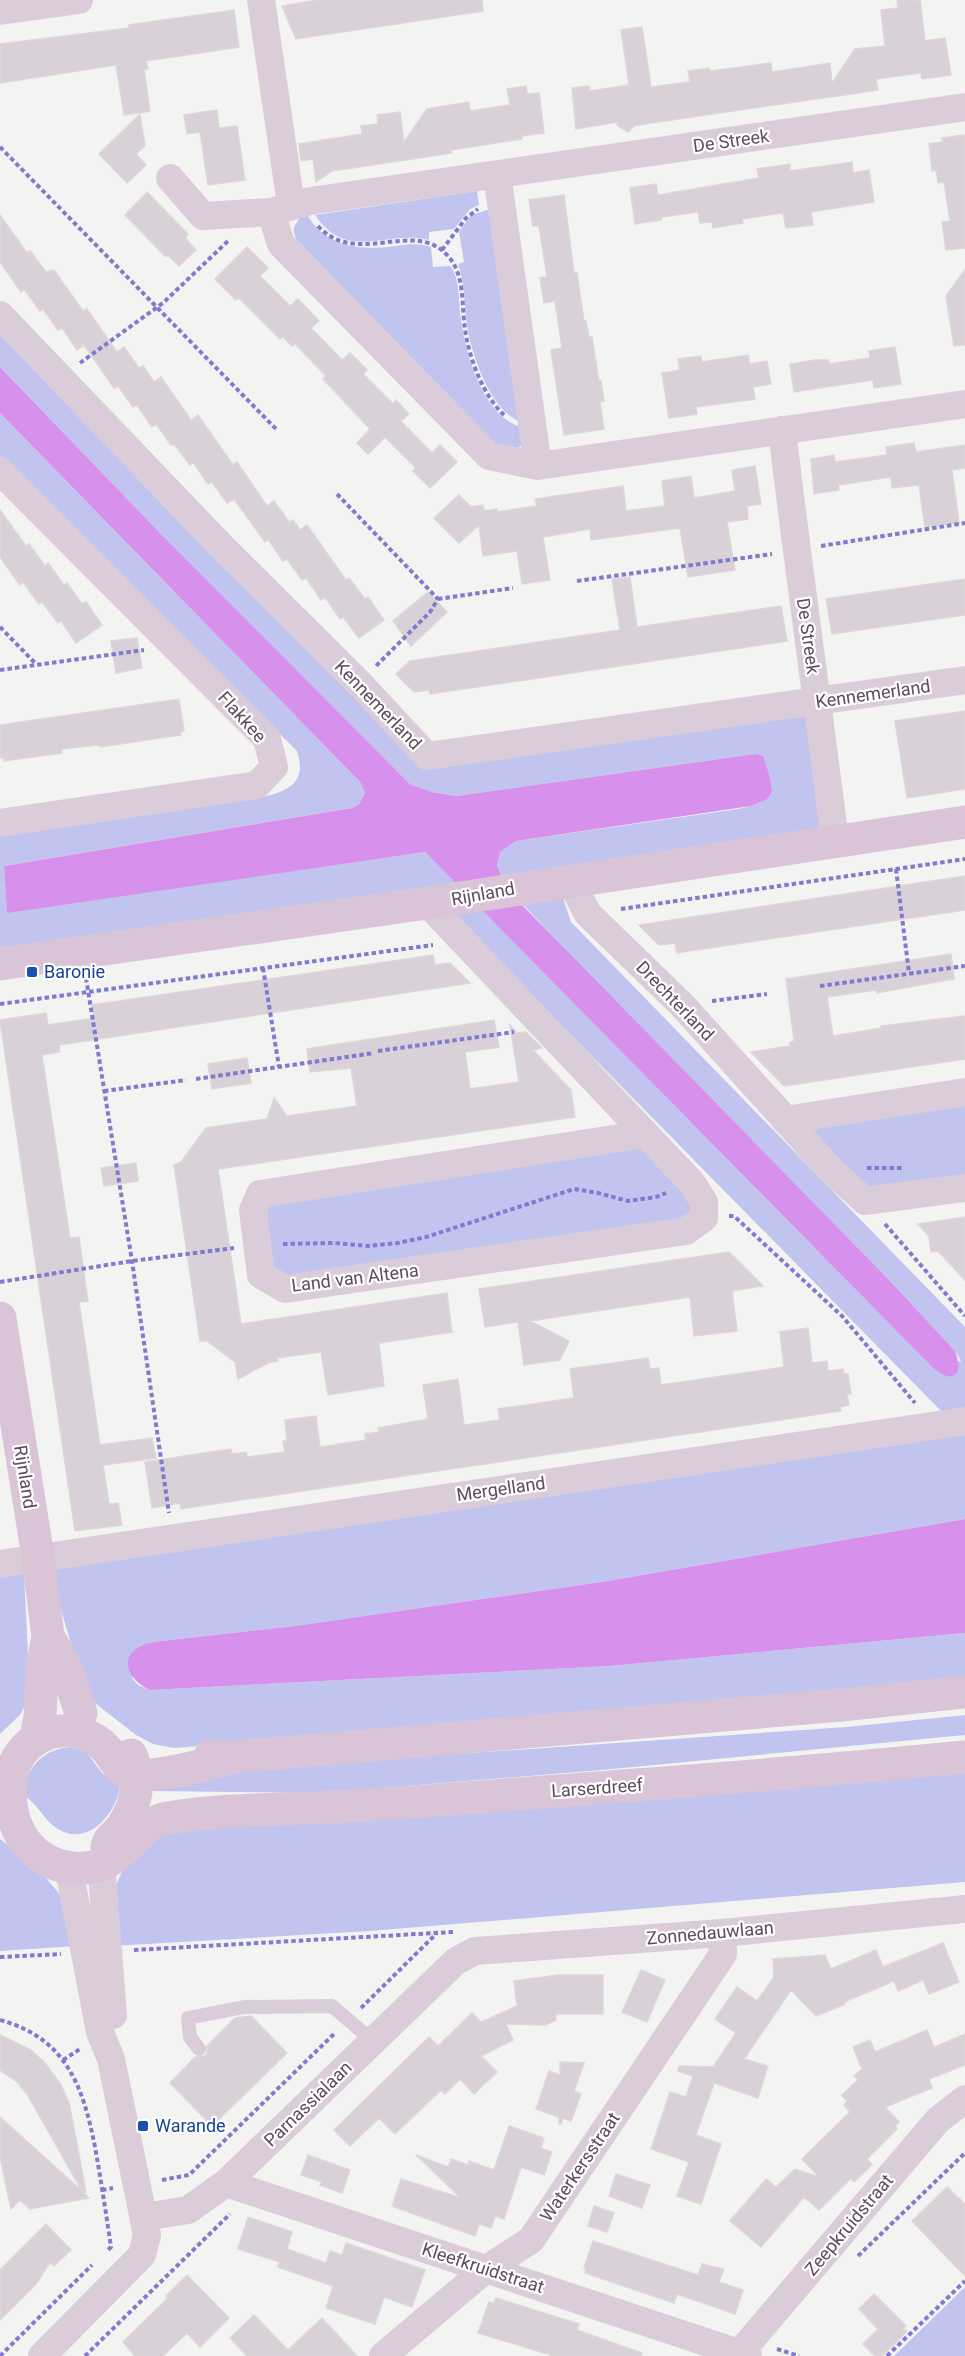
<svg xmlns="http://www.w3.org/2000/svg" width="965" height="2356" font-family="Roboto,sans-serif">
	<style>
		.green { fill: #c2c4f0 }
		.water { fill: #d790ec }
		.building { fill: #d9d1d7; stroke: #ddd6db; stroke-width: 1.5 }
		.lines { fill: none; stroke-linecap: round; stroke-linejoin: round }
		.path { stroke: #817ace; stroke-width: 4; stroke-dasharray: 4.5 3; stroke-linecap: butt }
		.lane { stroke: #dbccda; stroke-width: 14 }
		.street { stroke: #dbccda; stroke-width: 28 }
		.secondary { stroke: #dac5d8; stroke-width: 33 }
		.transit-dot { fill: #1a4fb4; stroke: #fff; stroke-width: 2 }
		.labels { text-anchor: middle; stroke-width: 4.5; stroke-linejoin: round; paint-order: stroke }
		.street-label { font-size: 18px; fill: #5f4a5e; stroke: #fff }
		.transit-label { font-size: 18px; fill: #164399; stroke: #fff; text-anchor: start }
	</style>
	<rect width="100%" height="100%" fill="#f3f4f2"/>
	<!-- green -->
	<path class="green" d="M477,191L479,205L470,209L454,229L429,232V240C386,229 347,263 315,215Z
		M491,209L519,421C490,410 471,353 467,325C464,305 465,282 458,264L464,262L459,232L471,215Z
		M308,216C326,246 357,250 389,247C404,245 416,242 431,247L433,267L450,266C461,279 458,303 461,319C465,353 483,416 521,427L522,445L517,449H498L296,239C291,225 295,228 300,217Z
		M0,331L406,748L805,710L822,830L503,878L497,866L500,852L516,841L738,809C751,806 763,803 772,792L755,754L456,796L432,792L410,784L162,535L0,367Z
		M0,413L360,782L365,793L359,804L352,808L4,866L7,912L425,852L458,885L0,951V835L263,797C290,791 307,781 297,751L0,456Z
		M561,892L571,922L965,1327V1408L941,1411L448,910L478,905L931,1366L961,1361L955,1351L894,1285L583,969L518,899Z
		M965,1098V1175L866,1188L800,1121Z
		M641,1145L718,1223L502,1252L274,1286L262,1207Z
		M965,1429V1519L608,1581L295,1626L161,1641L132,1678L138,1685L150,1690L610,1666L965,1633V1680L607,1715L174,1748L153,1744L136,1735L86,1696L49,1568Z
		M24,1573L30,1695L20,1715L0,1734V1577Z
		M965,1715V1735L602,1770L319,1793L147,1791L148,1781L340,1762L847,1727Z
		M71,1747L87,1753L103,1774L120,1785C117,1814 86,1850 55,1827C42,1817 39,1805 22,1794C27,1767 43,1749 71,1747Z
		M965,1772V1882L370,1931L112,1946L114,1890L124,1867L157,1832Z
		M0,1839L37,1867L62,1897L76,1946L0,1951Z
		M965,2287V2356H894Z"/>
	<!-- water -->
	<path class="water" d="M0,367L162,535L410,784L432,792L456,796L755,754L763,756L770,778L772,792L767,799L751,806L516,841L500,852L497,866L504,881L525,908L894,1285L955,1351C965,1377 951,1385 931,1366L425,852L7,913L4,866L352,808L359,804L365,793L360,782L0,413Z
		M965,1519V1633L610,1666L150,1690C131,1682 116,1659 141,1646C147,1643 155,1642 161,1641L295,1626L608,1581Z"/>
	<!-- building -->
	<path class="building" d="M317,0H482L483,11L296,39L282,6Z
		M897,0H920L925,41L945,38L951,75L922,79L921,73L876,79L878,90L644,124L634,126L628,132L617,125V122L576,129L572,88L589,86L590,91L629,85L621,30L642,27L651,87L690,82L688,71L709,68L710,71L771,63L772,72L830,63L832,83L855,49L885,46L881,10L898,8Z
		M234,10L239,47L146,61L148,69H144L150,111L124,115L116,65L0,83V44L129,28V25Z
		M526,86L527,94L539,93L544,133L522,136V139L451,150V153L332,171L316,182L313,159L301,161L299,144L362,134L361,126L378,124L377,115L400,112L404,142L427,109L469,102L470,111L510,105L507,89Z
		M217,110L219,128L237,126L245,180L208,185L200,132L187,134L184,115Z
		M140,114L145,146L136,154L146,165L127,183L99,154Z
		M965,135V248L946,250L942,222L950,221L944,182L938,183L936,170L932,171L929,144L943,142L942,138Z
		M852,162L853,173L869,170L874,202L811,212L813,225L786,228L783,213L742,219L743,223L713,228L712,222L700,223L698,212L661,217L662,220L635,224L630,188L656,184L658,195L759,178L757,169L790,164V171Z
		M147,192L188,234L185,238L196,250L179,266L168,255L166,257L125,215Z
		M564,195L574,273H577L584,321H586L589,337H592L599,381H601L604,401L600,402L604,429L564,435L551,350L562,348L555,301L544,303L540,278L547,277L539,226H533L529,200Z
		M0,215L27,253L30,251L46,272L54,270L83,311L87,309L117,352L124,347L139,368L143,366L154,382L161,377L191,420L198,415L233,465L237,462L267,506L274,501L289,522L293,520L300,530L307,525L346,580L349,578L365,599L368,597L384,620L359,638L343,617L340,619L325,597L321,600L306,578L302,580L287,559L283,561L268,539L265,542L234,499L227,503L212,482L208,484L193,462L190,465L174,444L171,445L156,424L152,427L137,405L133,407L118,386L114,388L84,345L77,350L62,328L58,330L43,309L40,311L24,289L21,292L0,262Z
		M247,247L268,268L260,276L290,306L298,299L319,321L311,328L342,360L350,353L367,370L363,374L393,404L396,400L409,414L401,421L432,453L440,445L457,462L430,488L413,471L416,468L385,437L368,454L357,443L370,429L323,379L326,376L295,344L292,346L283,337L280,339L238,297L236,300L215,279Z
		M965,270V345L954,346L946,296Z
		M895,347L901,384L874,388L873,380L794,392L790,364L815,360H829V364L870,358L869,351Z
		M748,355L750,364L767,361L771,384L753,387L755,399L696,407L697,414L669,418L662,373L680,370L678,359L701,356L702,362Z
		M914,443L916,452L965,445V468L952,470L959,523L925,527L919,485L892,488L891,477L838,485L839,490L814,494L811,459L834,455L835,462L887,455L886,447Z
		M755,466L761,504L747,506L748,519L727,522L735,570L688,577L680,528L591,540L590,529L543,537L550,580L522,584L517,551L483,556L479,525L459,543L434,518L459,495L471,507L483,505L484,511L497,509V512L537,506L535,499L623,486L626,511L665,506L662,481L691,476L694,498L735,491L732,470Z
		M0,510L26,546L29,544L45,566L48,563L64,585L67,583L82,604L86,602L102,625L76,643L61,621L58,623L42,602L39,604L23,582L20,585L0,557Z
		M630,577L637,627L781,606L787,641L430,694L429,690L414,692L396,674L410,661L620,630L612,579Z
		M965,579V615L832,634L826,599Z
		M428,592L447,612L411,646L393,621Z
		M137,638L142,668L116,673L111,641Z
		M179,699L184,731L180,732L181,735L100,747L99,745L61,749L62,753L4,761V758H0V725Z
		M965,711V789L907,798L895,721Z
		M965,876V910L729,945L677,953L675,943L659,945L639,925Z
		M951,954L954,979L877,993L876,990L827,997L833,1036L882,1028L881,1026L965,1016V1059L784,1086L751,1052L790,1046V1042L794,1041L786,979Z
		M433,955L435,965L450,963L470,983L59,1045L60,1052L42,1055L70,1238L79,1237L88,1301L79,1302L100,1445L152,1438L156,1458L103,1465L109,1504L118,1503L122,1525L75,1531L0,1020L46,1013L48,1025L94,1018L92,1005Z
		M494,1020L499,1047L465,1052L470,1089L519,1082L510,1025L517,1033L526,1032L542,1048L533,1050L571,1090L575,1117L218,1169L241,1324L447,1293L452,1332L379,1343L384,1386L328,1395L321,1352L277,1358L278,1361L268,1363L238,1379L235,1362L207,1341H200L174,1165L181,1162L206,1128L267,1119L274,1098L287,1116L357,1106L351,1068L310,1072L307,1049Z
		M247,1058L251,1083L212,1089L208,1064Z
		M136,1163L138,1181L104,1186L101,1168Z
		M965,1217V1280L938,1251L931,1252L929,1236L918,1224Z
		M729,1252L763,1286L732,1291L737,1331L694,1336L690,1297L530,1321L569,1341L560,1360L524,1365L518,1322L485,1327L479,1289Z
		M808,1328L812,1363L827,1361L828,1371L843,1369L844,1374H848L851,1394H847L849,1405L840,1407L841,1411L181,1509L180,1503L152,1508L145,1462L231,1449L232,1454L246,1452L247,1457L285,1452L283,1441H287L285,1420L316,1416L320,1447L366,1440L365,1434L379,1432L378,1428L428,1419L423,1385L458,1379L464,1425L500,1420L498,1409L574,1398L570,1369L648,1358L650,1369L659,1368L661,1385L784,1367L780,1332Z
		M943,1943L959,1982L929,1994L923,1980L898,1991L894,1981L844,2002L845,2004L816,2016L791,1990L744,2059L768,2066L758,2098L714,2083L696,2135L721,2144L701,2204L677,2196L689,2162L651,2149L670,2092L686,2097L693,2076L678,2071L679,2066L713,2067L736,2033L715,2019L737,1987L757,2001L774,1977L773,1959L825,1955L831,1969L876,1950L883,1967Z
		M641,1970L665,1980L647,2022L622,2012Z
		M558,1975H603V2014H556V2020L545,2025L506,2024L513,2040L481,2056L497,2072L474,2094L460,2079L445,2094L441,2090L395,2134L379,2118L350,2146L334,2130L429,2037L438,2046L472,2013L481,2022L517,2006L514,1981Z
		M251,2016L287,2053L212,2126L170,2083L195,2057L205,2056L207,2052V2046L235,2018Z
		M927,2030L934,2047L965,2034V2065L929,2079L932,2088L885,2107L899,2122L895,2126L897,2129L867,2159L872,2165L854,2182L851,2178L819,2210L804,2197L761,2247L730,2221L766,2179L776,2187L795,2169L819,2177L802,2159L850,2112L844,2105L847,2101L842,2095L858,2080L854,2076L862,2069L853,2047L870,2040L875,2052Z
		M0,2035L31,2050L45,2063L61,2085L69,2103L73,2123L86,2192L84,2193L89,2198L30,2209L20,2200L11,2209L0,2157V2117L82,2191L27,2094L17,2082L0,2070Z
		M560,2062L584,2063L574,2091L581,2094L572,2119L571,2121L563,2118L561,2124H559V2117L536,2109L549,2071L560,2075Z
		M509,2126L544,2138L541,2148L552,2152L544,2175L521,2167L504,2219L495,2216L491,2228L479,2224L475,2236L392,2206L401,2179L461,2198L416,2155L448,2167L451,2159L468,2165L469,2161L494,2170Z
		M308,2155L350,2170L342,2193L320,2185L322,2182L301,2175Z
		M616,2174L650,2185L642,2208L609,2196Z
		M947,2187L965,2204V2276L912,2221Z
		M594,2206L614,2213L607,2232L588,2226Z
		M248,2217L292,2232L287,2249L326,2263L330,2251L342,2255L346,2243L425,2270L412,2307L384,2297L375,2324L326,2308L333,2286L278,2267L280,2262L238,2249Z
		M46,2224L71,2250L54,2266L50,2262L37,2283L0,2320V2270Z
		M593,2241L698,2275L702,2264L724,2269L719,2282L743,2290L735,2314L677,2294L674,2303L585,2273L586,2269L584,2268Z
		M187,2275L229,2318L200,2347L187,2333L163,2356H135L123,2342L168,2298L166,2296Z
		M874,2294L906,2326L903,2328L907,2331L882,2356H875L863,2344L878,2329L859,2309Z
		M496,2298L579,2324L577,2330L642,2353L641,2356H554L478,2333L489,2302L494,2303Z
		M254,2315L288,2350L322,2318L357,2356H247L230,2338Z"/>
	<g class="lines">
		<!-- path -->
		<path class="path" d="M0,147L277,430
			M318,226C355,267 410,221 444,252C466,271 461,303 465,329C469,358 483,396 505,416
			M442,250L466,218L478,209
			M80,363L163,303L229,240
			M337,494L438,599L430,612L376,666
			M821,546L965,523
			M577,581L772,554
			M438,599L513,588
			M0,627L36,664
			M0,670L144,650
			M896,869L909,973
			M621,909L965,859
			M263,968L279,1067
			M86,978L132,1261L169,1513
			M820,986L965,966
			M712,1001L767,994
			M0,1004L433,945
			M378,1051L514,1032
			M196,1079L374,1053
			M104,1091L186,1080
			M867,1168H902
			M729,1216H734L842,1316L915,1403
			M885,1224L965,1316
			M283,1244L334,1243L368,1246L398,1243L426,1237L574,1189L598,1193L628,1201L656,1197L666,1193
			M0,1282L132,1261L234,1248
			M134,1950L453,1932
			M0,1957L61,1954
			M361,2008L437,1933
			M0,2020C66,2038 83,2086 95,2147C101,2180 106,2213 111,2247L108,2250
			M63,2060L80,2049
			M162,2180L189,2175L336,2032
			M102,2190L113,2188
			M858,2256L965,2153
			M777,2349L799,2356
			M0,2356L92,2265
			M85,2356L230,2214
			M887,2356L965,2281"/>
		<!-- lane -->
		<path class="lane" d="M199,2049L190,2037L188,2018L244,2007L332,2006L373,2041"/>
		<!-- street -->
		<path class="street" d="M261,0L291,205
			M0,11L79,0
			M965,107L310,201L271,212L281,244L489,456L538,466L965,404
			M497,174L538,466
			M170,178L203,216L271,212
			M0,315L222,547L359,683L427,756L965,680
			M782,430C798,567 818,704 835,841
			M0,471L267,739L274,767L257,785L0,823
			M570,880L588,914L682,1005L831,1170L865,1201L965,1188
			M427,903L691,1182L704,1202V1218L686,1231L285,1289L261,1275L253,1210L260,1194L645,1134
			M785,1120L965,1092
			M0,1564L965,1421
			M104,1863L102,1874L113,2015
			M226,2183L748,2356
			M144,2217L188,2210L226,2183L456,1961L475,1951L722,1933L965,1909
			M42,2356L142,2255L147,2235L111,2059L100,2032L71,1880L65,1867
			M383,2356L486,2269L531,2240L723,1954L722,1933
			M737,2356L938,2120L965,2099"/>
		<!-- secondary -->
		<path class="secondary" d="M0,964L427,903L965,822
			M0,1318L38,1557L48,1636L42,1669L40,1717L36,1738
			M48,1636L66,1668L81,1713
			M210,1756L233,1757L841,1705L965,1692
			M233,1757C210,1763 152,1781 130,1773C118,1769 115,1760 108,1751C94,1734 70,1727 49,1733C34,1738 22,1749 15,1763C0,1810 21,1863 73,1868C127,1872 130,1824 168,1818C229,1808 289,1810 351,1806C451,1800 551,1791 651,1784C756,1776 861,1767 965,1757
			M107,1847C108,1839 116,1835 121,1828C136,1807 142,1780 131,1755"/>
	</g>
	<!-- markers -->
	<g class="transit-dot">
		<rect x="26" y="966" width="12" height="12" rx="3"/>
		<rect x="137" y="2120" width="12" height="12" rx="3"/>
	</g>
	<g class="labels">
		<!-- street labels -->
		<g class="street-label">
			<text transform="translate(731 141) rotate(-8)" y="6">De Streek</text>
			<text transform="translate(808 636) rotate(82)" y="6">De Streek</text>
			<text transform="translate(873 694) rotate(-8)" y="6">Kennemerland</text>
			<text transform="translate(378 705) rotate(46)" y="6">Kennemerland</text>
			<text transform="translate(242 717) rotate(48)" y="6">Flakkee</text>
			<text transform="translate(483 894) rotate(-10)" y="6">Rijnland</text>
			<text transform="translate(675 1001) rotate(46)" y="6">Drechterland</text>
			<text transform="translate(355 1278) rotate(-7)" y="6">Land van Altena</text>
			<text transform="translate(25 1477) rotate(81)" y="6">Rijnland</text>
			<text transform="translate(501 1489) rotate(-8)" y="6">Mergelland</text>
			<text transform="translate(597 1788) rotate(-4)" y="6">Larserdreef</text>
			<text transform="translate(710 1933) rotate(-5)" y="6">Zonnedauwlaan</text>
			<text transform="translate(308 2104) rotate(-44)" y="6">Parnassialaan</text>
			<text transform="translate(580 2167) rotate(-56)" y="6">Waterkersstraat</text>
			<text transform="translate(849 2225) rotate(-50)" y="6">Zeepkruidstraat</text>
			<text transform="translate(483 2268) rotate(18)" y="6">Kleefkruidstraat</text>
		</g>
		<!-- transit labels -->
		<g class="transit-label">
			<text x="44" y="978">Baronie</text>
			<text x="155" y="2132">Warande</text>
		</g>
	</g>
</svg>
